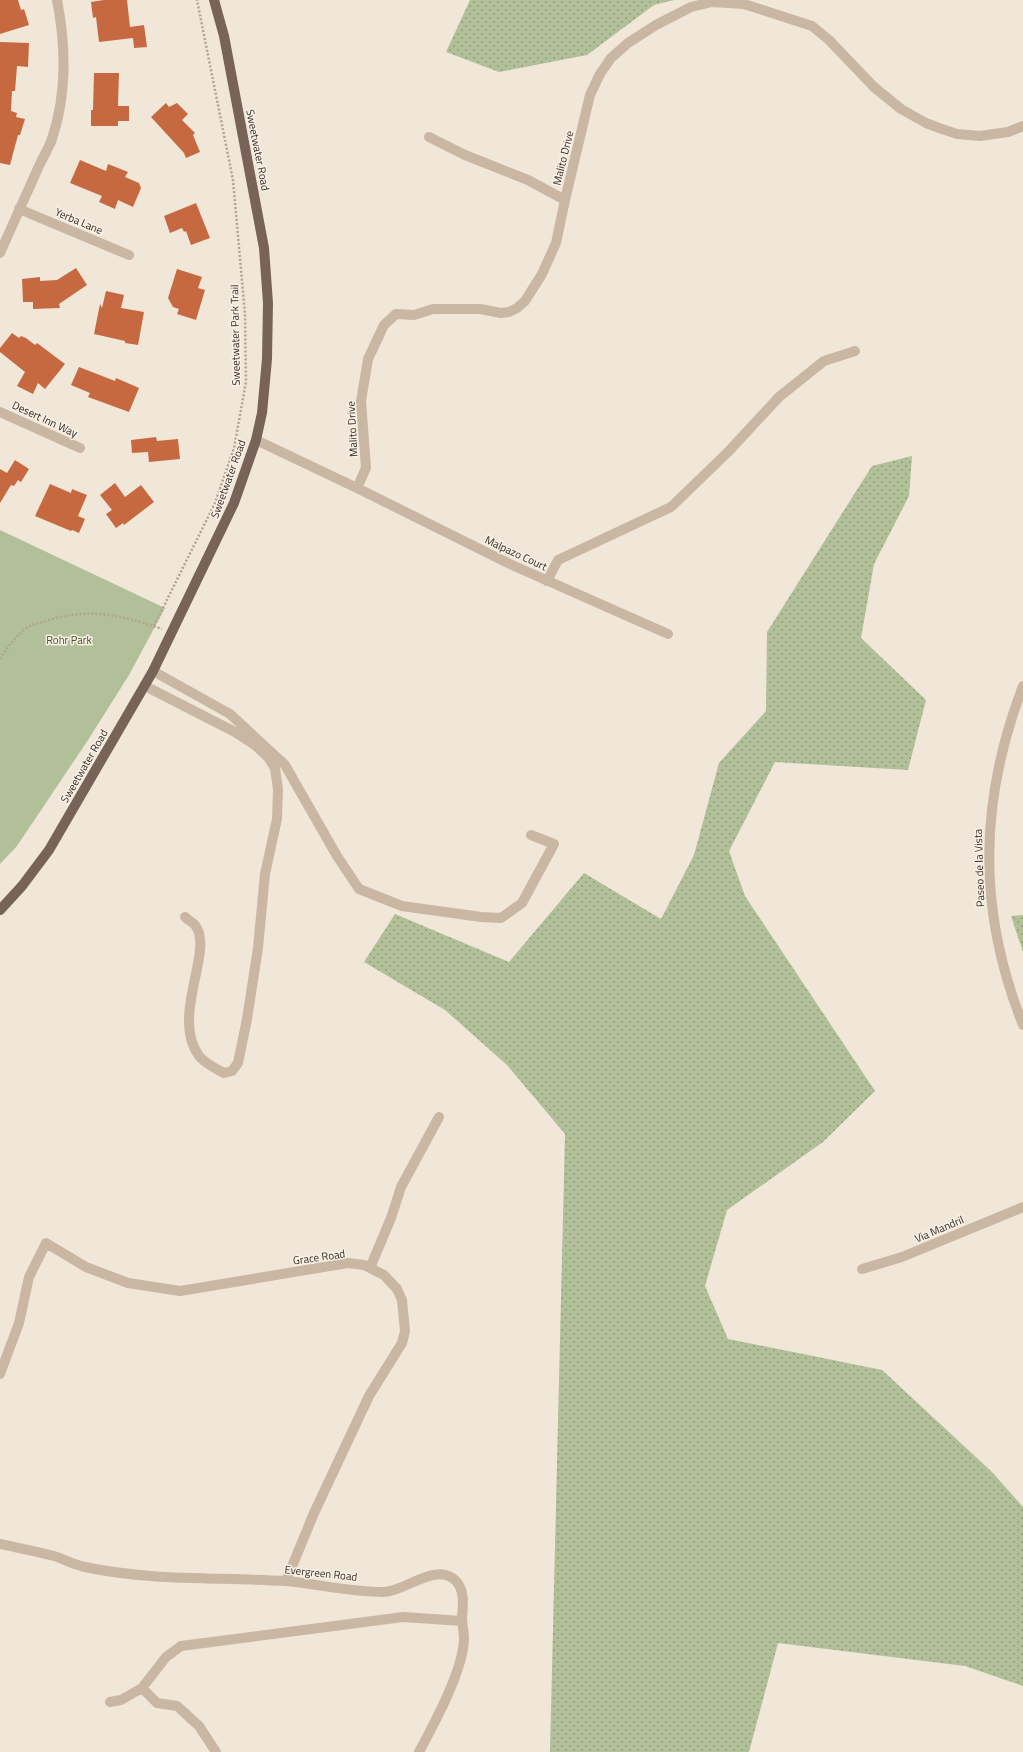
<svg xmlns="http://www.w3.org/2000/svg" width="1023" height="1752" font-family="'Titillium Web',sans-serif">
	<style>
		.grass { fill: url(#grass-dots) }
		.green { fill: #b1c098 }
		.building { fill: #c76940 }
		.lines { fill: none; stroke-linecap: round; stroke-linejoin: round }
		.path { stroke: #b5a18f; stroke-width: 2.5; stroke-dasharray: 2 2; stroke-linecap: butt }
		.minor { stroke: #c9b7a4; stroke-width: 10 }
		.major { stroke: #776357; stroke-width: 10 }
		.labels { text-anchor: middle; stroke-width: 3; stroke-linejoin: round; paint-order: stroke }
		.street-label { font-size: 11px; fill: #352b26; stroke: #f9f1e5 }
		.park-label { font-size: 11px; fill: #41532a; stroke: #f9f1e5 }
	</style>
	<defs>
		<pattern id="grass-dots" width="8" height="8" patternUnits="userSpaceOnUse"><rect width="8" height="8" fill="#b1c098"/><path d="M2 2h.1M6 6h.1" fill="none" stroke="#919c7c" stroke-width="1.8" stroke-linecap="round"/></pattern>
	</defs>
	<rect width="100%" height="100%" fill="#f1e7d8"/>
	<!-- grass -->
	<path class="grass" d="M470,0H674L654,5L587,55L499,72L446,52Z
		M912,456L909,496L874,564L861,638L926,700L908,770L775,762L729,851L745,896L875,1091L823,1142L727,1210L705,1286L728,1339L882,1370L992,1472L1023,1507V1686L965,1666L778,1643L749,1752H550L565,1134L507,1065L445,1010L364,962L395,914L509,962L584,873L661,919L694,855L719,763L766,711L767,632L872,466Z
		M1023,915V952L1011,916Z"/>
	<!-- green -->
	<path class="green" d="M0,530L165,608L129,675L88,740L17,846L0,864Z"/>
	<!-- building -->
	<path class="building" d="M0,0H18L21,10L24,9L29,25L0,34Z
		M104,0H127L130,27L144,25L147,47L134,48L133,38L99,42L96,17L93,18L91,2Z
		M0,42L29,43L28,67L17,66L15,91H12L11,111L17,113L16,117L25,119L20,135H18L10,165L0,163Z
		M94,73H119L118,106H129V121H118V126H91V110H93Z
		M166,103L169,107L177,103L188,114L182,120L195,133L193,135L200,152L186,158L184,153L151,117Z
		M80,160L106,171L108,164L128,172L125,177L139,183L141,188L133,207L118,200L115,209L99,202L102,196L70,183Z
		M196,203L210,238L191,245L186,231L184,232L182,228L170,233L164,216Z
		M76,268L87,285L59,304L60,308L33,309V302H23L22,279L40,277V281L57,280Z
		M177,269L202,277L198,288L205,290L196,320L177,314L179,309L173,307L168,298Z
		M106,291L124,295L121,308L144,312L138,345L125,343V341L94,334L100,304L102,308Z
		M12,333L19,338L21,336L26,338L35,345L37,343L65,364L45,389L38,383L33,394L17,386L25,372L0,352V348Z
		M79,367L115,381L116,378L139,388L129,412L88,397L90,393L71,385Z
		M156,437L157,441L178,439L180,459L149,462L148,452L132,453L131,440Z
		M15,460L29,469L21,482L18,480L14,486L11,485L0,503V469L7,473Z
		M115,483L125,497L141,485L154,502L124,525L123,523L116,528L106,514L112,510L100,495Z
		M50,484L71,493L72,489L87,495L78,516L85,519L79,533L72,530L71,531L35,516Z"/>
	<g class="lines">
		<!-- path -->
		<path class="path" d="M154,626L215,503L234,448L246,382L245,314L233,180L197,0
			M0,659C8,647 16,635 28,627C33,624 40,623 46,621C87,607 122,615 162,629"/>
		<!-- minor -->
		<path class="minor" d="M429,137L465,155L528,180L565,200
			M19,209L129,255
			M0,253C13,224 26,195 39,166C43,158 47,150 51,142C67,96 66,46 57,0
			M0,412L80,448
			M256,440L357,488L512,565L668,634
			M357,488L366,468L361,401L368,359L384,325L396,314L414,315L433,309H480L501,313L509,312L517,308L525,301L542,274L556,243L565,200L590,95L600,74L611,58L628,43L656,25L691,7L712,2L744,4L812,26L829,40L874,87L901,109L926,123L942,129L957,134L980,136L1008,132L1023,126
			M547,581L558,560L671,507L728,452L779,397L824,361L855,351
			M153,671L230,714L285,765L337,856L359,889L402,906L481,917L501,918L522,903L554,844L531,835
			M145,686L235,732L255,745L268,757L275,768L278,789L277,819L265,874L258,948L247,1019L238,1063L232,1071L224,1073C216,1069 205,1063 199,1056C170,1016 215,950 195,925C192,922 188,920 185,917
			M1023,686C979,801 977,910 1023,1025
			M370,1268L391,1218L401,1187L439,1117
			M862,1269L902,1257L1023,1207
			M0,1374L19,1323L29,1277L46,1243L86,1267L128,1283L180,1291L348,1263L364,1265L384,1275L397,1289L402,1300L405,1331L402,1343L369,1396L314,1513L286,1581
			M0,1544C18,1548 36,1551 54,1556C64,1559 74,1565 85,1567C150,1581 219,1577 286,1581C318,1584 350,1592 383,1592C405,1592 436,1561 456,1581C465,1591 463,1605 462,1618C462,1625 464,1631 464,1638C464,1669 434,1724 419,1752
			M142,1688L157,1703L177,1706L199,1726L216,1752
			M110,1702L121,1700L142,1688L166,1657L181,1646L403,1617L462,1621"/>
		<!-- major -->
		<path class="major" d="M0,910L22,886L49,850L153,671L234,503L256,440L262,413L267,359L268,303L264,248L224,36L214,0"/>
	</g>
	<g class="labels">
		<!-- street labels -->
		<g class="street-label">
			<text transform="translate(258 150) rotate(79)" y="4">Sweetwater Road</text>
			<text transform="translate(563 158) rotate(-76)" y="4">Malito Drive</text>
			<text transform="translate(79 221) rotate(23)" y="4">Yerba Lane</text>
			<text transform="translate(235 335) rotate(-91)" y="4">Sweetwater Park Trail</text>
			<text transform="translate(45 419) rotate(25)" y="4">Desert Inn Way</text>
			<text transform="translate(352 429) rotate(-93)" y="4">Malito Drive</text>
			<text transform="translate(228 479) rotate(-70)" y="4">Sweetwater Road</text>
			<text transform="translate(516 553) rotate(25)" y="4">Malpazo Court</text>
			<text transform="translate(84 766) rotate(-60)" y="4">Sweetwater Road</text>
			<text transform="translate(979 868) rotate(-92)" y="4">Paseo de la Vista</text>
			<text transform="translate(939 1229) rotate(-23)" y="4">Via Mandril</text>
			<text transform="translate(319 1257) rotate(-8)" y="4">Grace Road</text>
			<text transform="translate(321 1573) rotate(6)" y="4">Evergreen Road</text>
		</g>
		<!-- park labels -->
		<g class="park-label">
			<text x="69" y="644">Rohr Park</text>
		</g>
	</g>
</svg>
